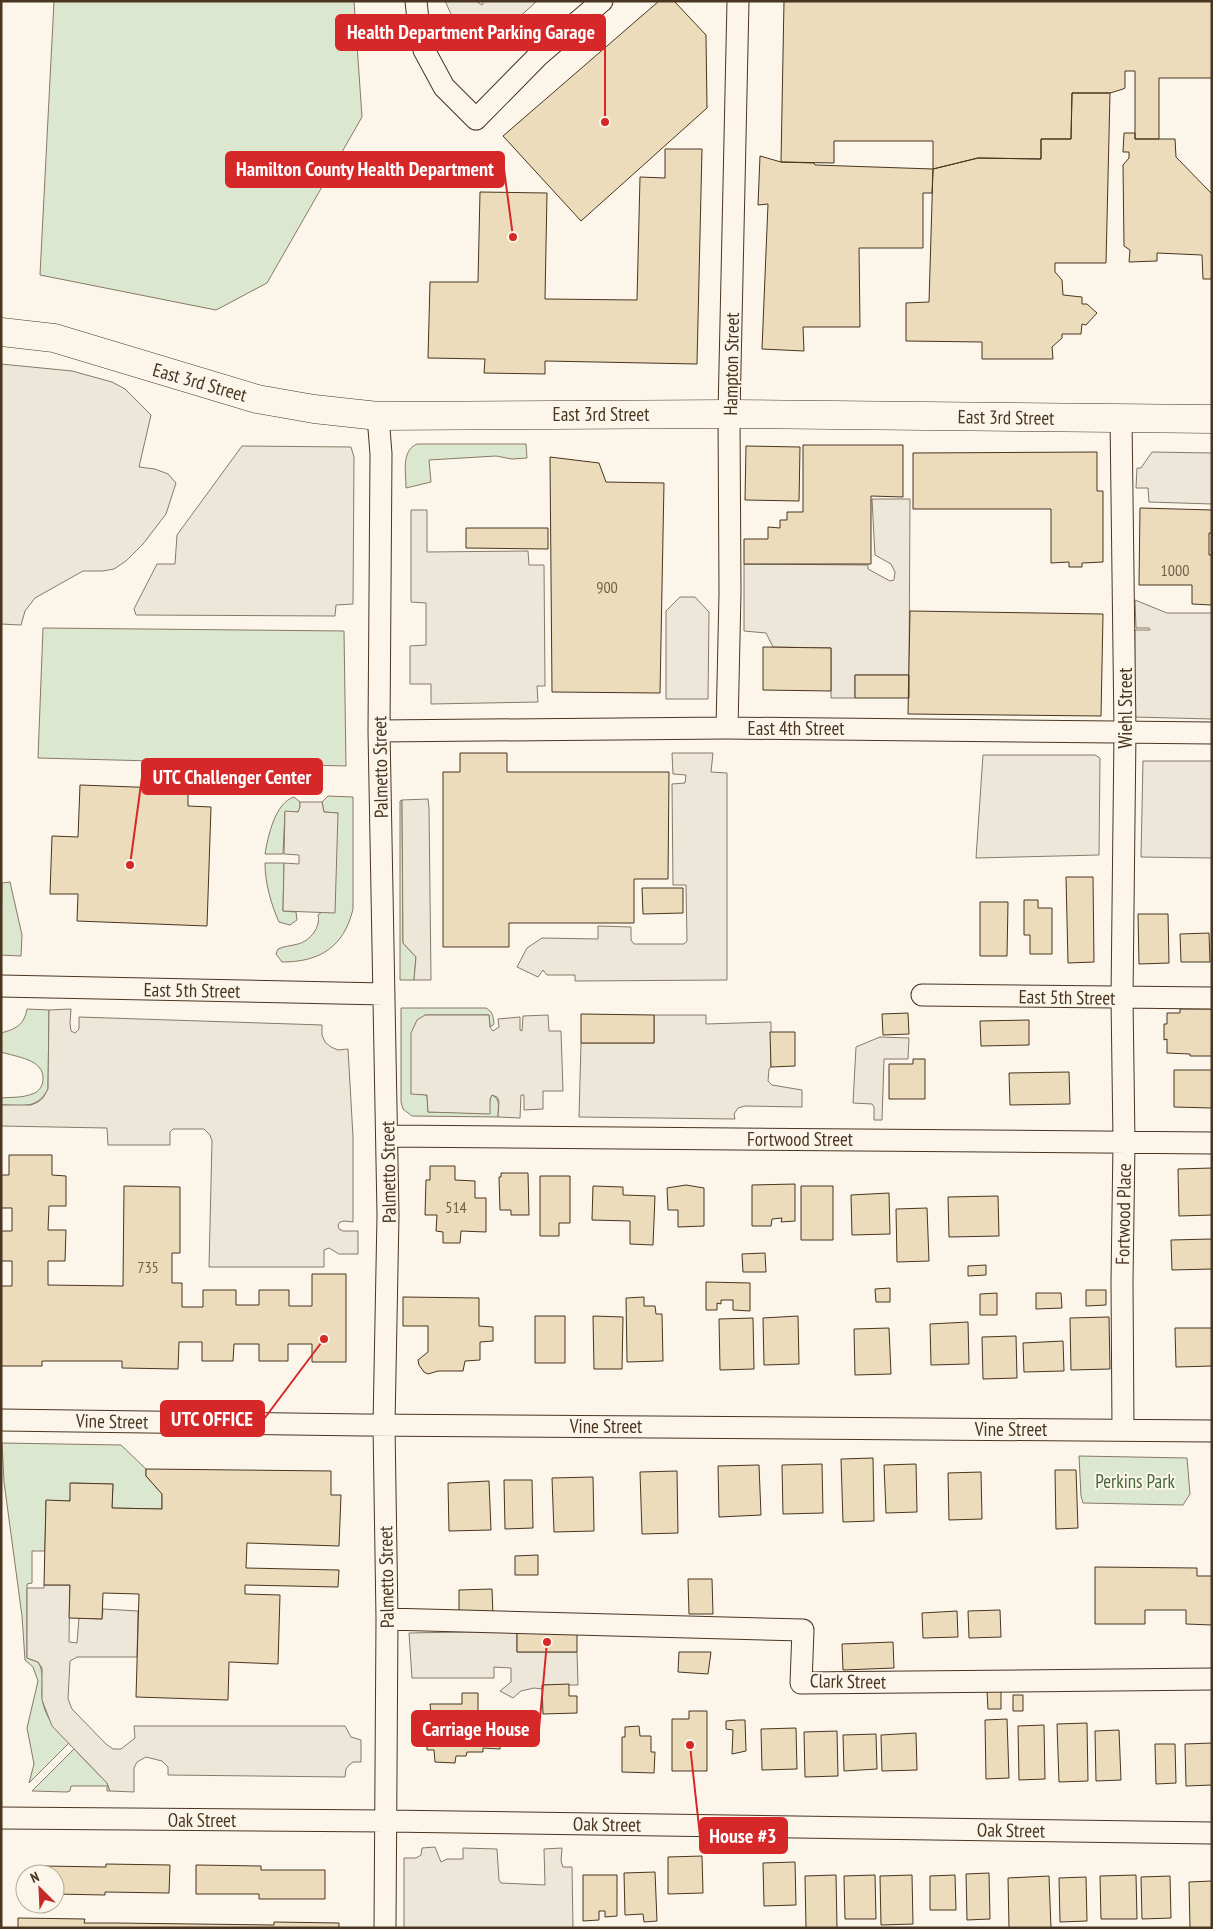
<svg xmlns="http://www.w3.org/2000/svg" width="1213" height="1929" font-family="'PT Sans Narrow',sans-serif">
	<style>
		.green { fill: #dce7d0; stroke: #887966 }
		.parking { fill: #ede7d9; stroke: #887966 }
		.building { fill: #ecdcbc; stroke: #4a3520 }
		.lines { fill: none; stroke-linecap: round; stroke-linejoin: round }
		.minor-casing { stroke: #4a3520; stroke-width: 23 }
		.major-casing { stroke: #4a3520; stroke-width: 29 }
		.minor { stroke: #fbf6e9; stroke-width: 21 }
		.major { stroke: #fbf6e9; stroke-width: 28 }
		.labels { text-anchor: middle; stroke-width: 4; stroke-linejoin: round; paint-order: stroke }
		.number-label { font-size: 16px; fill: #725f47 }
		.street-label { font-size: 19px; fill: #4a3520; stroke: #fbf6e9 }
		.park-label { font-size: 19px; fill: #436837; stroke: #fbf6e9 }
		.leader { fill: none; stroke: #d62828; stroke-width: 2 }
		.callout-dot { fill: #d62828; stroke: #fbf6e9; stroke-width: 2 }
		.callout { fill: #d62828; stroke: #d62828; stroke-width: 2 }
		.callout-label { font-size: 20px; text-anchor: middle; font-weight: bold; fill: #fff }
	</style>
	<rect width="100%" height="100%" fill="#fbf6e9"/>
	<!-- green -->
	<path class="green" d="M54,1H354L362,117L267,283L216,310L40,275Z
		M417,444H526L527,458L512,459L496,456L429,460L431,482L406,488C406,472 401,451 417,444Z
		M43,628L344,631L346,766L38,758Z
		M328,796L353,797V909C344,947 320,962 282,962L276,954L278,949C284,946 291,946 298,944C310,941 321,927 318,915L322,912L338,813L324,812L322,802Z
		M294,797L300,802V807L298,812H285L283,854H265C268,836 275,803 294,797Z
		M402,800L403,943L416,957L414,980H400V801Z
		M265,863H284L283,911L296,912L297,920L290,925L279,922C271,904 265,883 265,863Z
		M10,882L22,935L21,956L1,955L2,883Z
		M401,1008H486C493,1012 493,1016 494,1024L490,1027L489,1015H425L411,1093L427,1095L428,1112L489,1113L490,1099L492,1095C501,1099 498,1108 498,1117L412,1116L403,1109L401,1102Z
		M27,1009L49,1010L48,1089C37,1110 22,1105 1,1105V1098C12,1097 22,1098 32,1094C39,1092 43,1086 43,1079C44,1059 16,1057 1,1052V1033C16,1029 24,1025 27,1009Z
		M2,1443L121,1445L146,1469V1476L162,1494V1509L112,1508L113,1484L71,1483L70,1501H46L45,1551H32V1583L27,1584V1658L38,1662C44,1672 42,1681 42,1693C42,1714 55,1729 69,1743L29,1783L34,1764L27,1728L38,1681L33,1667L25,1660L22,1616L4,1482Z
		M1079,1456L1187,1458L1190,1494L1183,1505L1083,1503L1081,1496Z
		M74,1749L107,1783L110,1791H107V1786H71L70,1791L67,1792L32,1791Z"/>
	<!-- parking -->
	<path class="parking" d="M445,1H476L482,5L484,1H537L495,39L488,32H483L477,44L451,14Z
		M1,364L72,371L112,382L125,389L151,415L139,467L155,469L168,474L176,483L166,514L143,544L126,561L114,569L103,571H83L35,598L25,611L21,625L1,624Z
		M242,446L351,447L354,457L353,604L336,605L335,616L136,615L134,609L138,601L157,564H175L177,535Z
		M1152,452L1212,453V504L1149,502L1148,488H1136L1137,468H1141Z
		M872,499H910L909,675H855V698H831V648L773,647L766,633L744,631V564L868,565V569L890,581L894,580L895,572L891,564L875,555Z
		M411,510H427V552L528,551L529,565H544L545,686H537L538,702L431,704V684H410V646L426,645V603L411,602Z
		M680,597H695L709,612L708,699H666V611Z
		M1135,600L1167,613H1212V719L1134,717L1135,630H1150L1149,628H1136Z
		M672,753H713L711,772L727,773V980L575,981V975H547L543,970L538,977L517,967L527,948L542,938L598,939V926L631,927V940L634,944H684L687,941L686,885H673L672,784L685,783L686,775L673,774Z
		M983,755H1095L1100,758L1099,855L976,858Z
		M1143,761H1212V858L1141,857Z
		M428,799L429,808L431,980H414L416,957L403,943L402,800Z
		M300,802H322L324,812L338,813L335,913L283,911L284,863L299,864V855L284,854L285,811L298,812L300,807Z
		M71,1009L70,1023L71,1031L75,1033L79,1029V1017L322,1025V1035L325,1042L331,1047L338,1050L348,1049L353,1137V1222L344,1221L340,1222L338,1225L339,1229L343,1231H358V1254H339L329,1248L324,1250V1267H209L212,1141L210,1135L204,1129H173L170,1132V1145H108L107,1128L1,1126V1105H31L38,1102L43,1098L48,1089L49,1010Z
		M425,1015H489L490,1027L493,1031L499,1027L498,1019L520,1017V1030L522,1031L523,1016L548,1015L549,1031H561L563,1091H543V1109L524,1110V1095H521L520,1118L498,1117L499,1101L497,1097L492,1095L490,1099V1114L428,1112L427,1095L411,1094V1033L417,1020Z
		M654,1015H706V1024L771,1022V1067L769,1069L768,1081L772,1085L802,1090V1107L745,1106L738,1108L734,1114L735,1119L579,1117L581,1043H654Z
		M880,1037L909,1038L908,1059H884L882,1120H874V1107L872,1104L853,1103L856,1047Z
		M44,1585H70L69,1642L77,1643L79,1618L102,1619L103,1609L138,1611L137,1657H77L70,1661L68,1699L72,1709L106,1744L113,1749H121L135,1738L134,1726H345L351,1737L361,1740V1762H353L349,1765L346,1769L345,1777L168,1775V1767L162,1761L146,1757L137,1762L134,1768V1792L110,1791L107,1783L52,1726L42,1700V1668L38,1662L27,1658V1588H44Z
		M517,1631V1652H577L578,1685H543L542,1689L534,1688L521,1691L513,1698L500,1691L511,1682V1668L494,1667V1678H412L409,1633Z
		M435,1847L441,1862L447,1859H463V1848L497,1849L499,1880L501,1883L545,1885L544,1849L562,1848L561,1861L563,1867H572L573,1928H404V1858H416L421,1855L422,1848Z"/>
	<!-- building -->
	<path class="building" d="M659,1H674L706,35L707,108L581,221L503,136Z
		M784,1H1212V78H1159V139H1135V71H1125V88L1123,89L1110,93H1072L1071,139H1041V159L978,158L933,169V141H834V163L781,162Z
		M1072,93H1110L1106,263H1055V272L1062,280L1063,295L1082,297V304H1087L1097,313L1086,325L1082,324L1081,334H1062V338L1052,347L1053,359H982V342L906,341V303L929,302L933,169L978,158L1041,159V139H1071Z
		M1124,133H1135V139H1175L1176,157L1212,194V279H1203L1202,255L1157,253V261L1129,262L1130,250L1124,246L1123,165L1129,158V152H1123Z
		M665,149H702L697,364L545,361V374L484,373L485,359L428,358L430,282H478L480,192L547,193L545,299L637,300L640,177L665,178Z
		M760,156L781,162L814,163L815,165L933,169L932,193H923V248H859L860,327H803L804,351L762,349L768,204L758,205Z
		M803,445H903V497L871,496V564H744V539H768V527L780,528V520H787V512H803Z
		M746,446L800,447L799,501L745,500Z
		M1097,452V491H1103V562L1082,563V567H1069V562L1051,563V509H913V453Z
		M550,457L599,463L606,482L664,483L660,693L552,692Z
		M1140,508L1212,510V533H1209V555H1212V605L1192,604V585H1139Z
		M466,528H548V549L466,548Z
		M910,611L1103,614L1101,716L908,714Z
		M763,647L831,648V691L763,690Z
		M855,675H909V698H855Z
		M460,753H507V772H669L668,879H634V923H509V947H443V772H460Z
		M80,785L188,789V806L211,807L207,926L77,921L78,894H50L52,836L78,837Z
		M1066,877H1093L1094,962L1068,963Z
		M642,888H683V913L643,914Z
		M1024,900H1038V908H1052V954H1030V935H1024Z
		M980,902H1008L1007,956H980Z
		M1138,914H1168L1169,963L1139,964Z
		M1209,933L1210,962H1181L1180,934Z
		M1180,1009H1212V1056H1190V1054L1167,1053V1039L1164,1040V1024H1167V1013H1180Z
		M908,1013L909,1034L883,1035L882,1014Z
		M581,1014L654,1015V1043H581Z
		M1029,1020V1045L981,1046L980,1021Z
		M770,1032H795V1066L771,1067Z
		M913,1059H925V1099H889V1064H913Z
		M1174,1070H1212V1108L1174,1107Z
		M1069,1072L1070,1104L1010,1105L1009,1073Z
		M9,1155H52V1175L66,1176V1206H49L48,1230H66L65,1261H48V1285L123,1286L124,1186L180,1187V1253H172V1283H182V1307H203V1290H236V1305H259V1290H289V1306H312V1274H346V1362H312V1344H288V1361H259V1344H234L233,1361H202V1342H179L178,1369L122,1368V1361H42V1366H1V1286H12V1261H1V1231H12V1208H1V1175H9Z
		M430,1166H455V1180L475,1181V1198H486V1232L461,1231L460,1243H443V1232L436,1231L437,1215H425L426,1180H430Z
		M1212,1168V1215L1179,1216L1178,1169Z
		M501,1173H528L529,1215H511V1210H500L499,1177H501Z
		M540,1176H570V1223H559V1236H540Z
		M795,1184V1221L781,1222L782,1218L772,1219L771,1226H752V1185Z
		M686,1185L704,1188V1226L678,1227V1210H668L667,1188Z
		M593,1186L623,1187V1195L655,1196L653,1245L630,1244V1221L592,1220Z
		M801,1186H833V1240H801Z
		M889,1193L890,1234L852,1235L851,1195Z
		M998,1196L999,1236L949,1237L948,1197Z
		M927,1208L929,1261L897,1262L896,1209Z
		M1212,1239V1269L1172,1270L1171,1240Z
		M765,1253L766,1272H743L742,1254Z
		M986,1265V1275L968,1276V1266Z
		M706,1282L750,1283V1311L733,1310V1300H721V1304L717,1303V1310H706Z
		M890,1288V1302H876L875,1289Z
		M1086,1290H1106V1305L1086,1306Z
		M997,1293V1315H980V1294Z
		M1036,1293H1061L1062,1308L1036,1309Z
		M403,1297L479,1298V1326L493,1327V1341L480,1342V1360L465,1361L463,1371H438L428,1374L424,1372L419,1365L418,1360L428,1352V1326H403Z
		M644,1297V1306H655L656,1314H662L663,1361L627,1362L626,1298Z
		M535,1316H565V1363H535Z
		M593,1316L623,1317L622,1369H594Z
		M798,1316L799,1364L764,1365L763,1318Z
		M1109,1317L1110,1369L1071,1370L1070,1318Z
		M753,1318L754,1369L720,1370L719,1319Z
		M968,1322L969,1364L931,1365L930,1324Z
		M889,1328L891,1374L855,1375L854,1329Z
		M1175,1328H1212V1366L1176,1367Z
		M1016,1336L1017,1378L983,1379L982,1337Z
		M1063,1341L1064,1371L1024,1372L1023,1343Z
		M873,1458L874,1521L843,1522L841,1459Z
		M822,1464L823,1513L783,1514L782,1465Z
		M916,1464L917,1512L886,1513L884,1465Z
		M759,1465L761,1515L719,1517L718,1466Z
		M146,1469L331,1471V1495H341L339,1546L247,1543L246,1568L339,1570L338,1587L245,1585V1594L280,1595L278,1664L229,1662L228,1700L136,1697L139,1594L103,1593L102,1619L69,1618L70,1585H44L46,1500L70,1501V1483L113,1484L112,1508L162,1509V1494L146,1476Z
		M1055,1470H1076L1078,1528L1056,1529Z
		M677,1471L678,1533L642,1534L640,1472Z
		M981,1472L982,1519L949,1520L948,1473Z
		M593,1477L594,1531L554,1532L552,1478Z
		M504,1480H532L533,1528L505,1529Z
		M489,1481L491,1530L449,1531L448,1483Z
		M538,1555V1575H515V1556Z
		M1095,1567L1197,1568V1576H1212V1625L1186,1624V1610H1145V1624H1095Z
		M688,1579H712L713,1614H689Z
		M492,1589L493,1616L459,1617V1590Z
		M1000,1610L1001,1637L969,1638L968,1611Z
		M957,1611L958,1637L923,1638L922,1613Z
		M517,1631H577V1652H517Z
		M893,1642L894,1668L843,1670L842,1644Z
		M679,1652H711L708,1674L678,1672Z
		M569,1684V1696H577V1713L543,1714L542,1685Z
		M1001,1690V1709H988L987,1691Z
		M462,1693H478V1713L489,1712V1724H487V1727L500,1726V1749L483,1748V1752H467L466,1756H456L455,1763L435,1762L434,1750H427L428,1726L424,1727V1714H431L430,1704H462Z
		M1013,1695H1023V1711H1013Z
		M689,1711H707V1771H672V1719H689Z
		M1007,1719L1009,1778L986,1779L985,1720Z
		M738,1720H745L746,1751L732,1754L733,1730L726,1729V1721Z
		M1087,1723L1088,1781L1059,1782L1057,1724Z
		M1044,1725L1045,1779L1019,1780L1018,1726Z
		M639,1726L640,1736H651V1752H655L654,1773L622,1772V1737H625V1727Z
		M796,1728L797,1769L762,1770L761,1729Z
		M1119,1730L1121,1780L1096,1781L1095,1731Z
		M837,1731L838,1776L805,1777L804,1732Z
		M916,1733L917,1770L882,1771L881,1735Z
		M876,1734L877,1769L844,1771L843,1735Z
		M1212,1743V1785L1186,1786L1185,1744Z
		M1155,1744H1175L1176,1783L1156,1784Z
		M702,1856L703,1893L668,1894V1857Z
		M795,1862L796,1905L764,1906L763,1863Z
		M106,1864L170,1865L169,1893L105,1892V1895L55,1894V1874H42L43,1866L106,1867Z
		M196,1865L261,1866V1870H325V1899H259V1894H196Z
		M655,1872L657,1921L644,1922L643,1914L625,1915L624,1873Z
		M989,1873L990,1919L967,1920L966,1874Z
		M583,1875H617V1916L605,1917V1911H599V1920L583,1921Z
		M836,1875L837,1928H806L805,1876Z
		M875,1875L876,1919H845L844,1876Z
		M912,1875L913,1924L881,1925L880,1876Z
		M955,1875L956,1910H930V1876Z
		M1136,1875L1137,1919H1101L1100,1876Z
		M1049,1876L1051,1928H1009L1008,1878Z
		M1170,1876L1171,1918L1142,1919L1141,1877Z
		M1086,1877L1087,1921L1060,1922L1059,1878Z
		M1212,1881V1928H1190L1189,1882Z
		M18,1918L85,1919L84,1923H116L274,1925V1922L339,1923V1928H18Z"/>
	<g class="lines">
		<defs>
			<path id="minor" d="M416,1L419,29L424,50L444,87L476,119L539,55L602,1
				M378,416L381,454L379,731L388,1215L384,1425L387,1619L385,1928
				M1121,418L1125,731L1122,998L1124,1142L1122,1282L1123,1430
				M727,728L730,593L729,414L738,1
				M379,731L727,728L1212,733
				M1,986L384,994
				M922,995L1212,998
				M388,1136L1212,1143
				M1,1420L364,1425L1212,1431
				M387,1619L803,1630L801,1683L1212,1679
				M1,1818L386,1821L1212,1833"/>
			<path id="major" d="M1,332L54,338L257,399L314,409L378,416L729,414L1212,419"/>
		</defs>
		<!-- minor casing -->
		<use href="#minor" class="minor-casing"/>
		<!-- major casing -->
		<use href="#major" class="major-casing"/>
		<!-- minor -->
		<use href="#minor" class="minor"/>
		<!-- major -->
		<use href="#major" class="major"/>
	</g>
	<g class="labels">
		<!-- number labels -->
		<g class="number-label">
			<text x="1175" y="576">1000</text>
			<text x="607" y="593">900</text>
			<text x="456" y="1213">514</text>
			<text x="148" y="1273">735</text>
		</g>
		<!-- street labels -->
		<g class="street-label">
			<text transform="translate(731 364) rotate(-89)" y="7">Hampton Street</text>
			<text transform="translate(200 382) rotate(16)" y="7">East 3rd Street</text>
			<text x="601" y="421">East 3rd Street</text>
			<text transform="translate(1006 417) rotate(1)" y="7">East 3rd Street</text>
			<text transform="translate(1125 708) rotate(-90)" y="7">Wiehl Street</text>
			<text x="796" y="735">East 4th Street</text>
			<text transform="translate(380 767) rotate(-91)" y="7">Palmetto Street</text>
			<text transform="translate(192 990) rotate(1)" y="7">East 5th Street</text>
			<text transform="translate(1067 997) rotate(1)" y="7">East 5th Street</text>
			<text x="800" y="1146">Fortwood Street</text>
			<text transform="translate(388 1172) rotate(-91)" y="7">Palmetto Street</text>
			<text transform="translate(1123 1214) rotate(-89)" y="7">Fortwood Place</text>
			<text transform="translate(112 1421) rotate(1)" y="7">Vine Street</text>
			<text x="606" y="1433">Vine Street</text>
			<text x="1011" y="1436">Vine Street</text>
			<text transform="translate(386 1577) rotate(-91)" y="7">Palmetto Street</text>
			<text transform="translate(848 1681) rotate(1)" y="7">Clark Street</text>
			<text x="202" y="1827">Oak Street</text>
			<text transform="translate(607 1824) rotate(1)" y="7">Oak Street</text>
			<text transform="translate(1011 1830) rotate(1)" y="7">Oak Street</text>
		</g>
		<!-- park labels -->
		<g class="park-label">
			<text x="1135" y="1488">Perkins Park</text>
		</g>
	</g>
	<!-- callouts -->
	<path class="leader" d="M605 122L605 32M513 237L504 169M130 865L142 777M324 1339L264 1419M547 1642L539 1729M690 1745L700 1836"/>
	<g class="callout-dot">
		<circle cx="605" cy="122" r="5"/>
		<circle cx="513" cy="237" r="5"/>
		<circle cx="130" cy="865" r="5"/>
		<circle cx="324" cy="1339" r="5"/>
		<circle cx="547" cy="1642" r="5"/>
		<circle cx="690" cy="1745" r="5"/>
	</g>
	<g class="callout">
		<rect x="336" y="15" width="269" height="35" rx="5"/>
		<rect x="226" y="152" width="278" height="35" rx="5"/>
		<rect x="142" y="759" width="180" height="35" rx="5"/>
		<rect x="161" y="1401" width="103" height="35" rx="5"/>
		<rect x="412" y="1711" width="127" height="35" rx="5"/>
		<rect x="700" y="1818" width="87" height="35" rx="5"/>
	</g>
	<g class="callout-label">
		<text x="471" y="39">Health Department Parking Garage</text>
		<text x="365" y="176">Hamilton County Health Department</text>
		<text x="232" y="784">UTC Challenger Center</text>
		<text x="212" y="1426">UTC OFFICE</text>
		<text x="476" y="1736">Carriage House</text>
		<text x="743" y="1843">House #3</text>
	</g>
	<!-- border -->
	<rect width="1213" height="1929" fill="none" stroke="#4a3520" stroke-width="5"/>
	<!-- north arrow -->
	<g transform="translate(40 1889) rotate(336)"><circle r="24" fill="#fbf6e9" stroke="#b4a999"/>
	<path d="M0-4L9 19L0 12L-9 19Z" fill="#c62828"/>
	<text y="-8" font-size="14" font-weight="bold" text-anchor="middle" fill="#4a3520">N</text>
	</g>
</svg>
